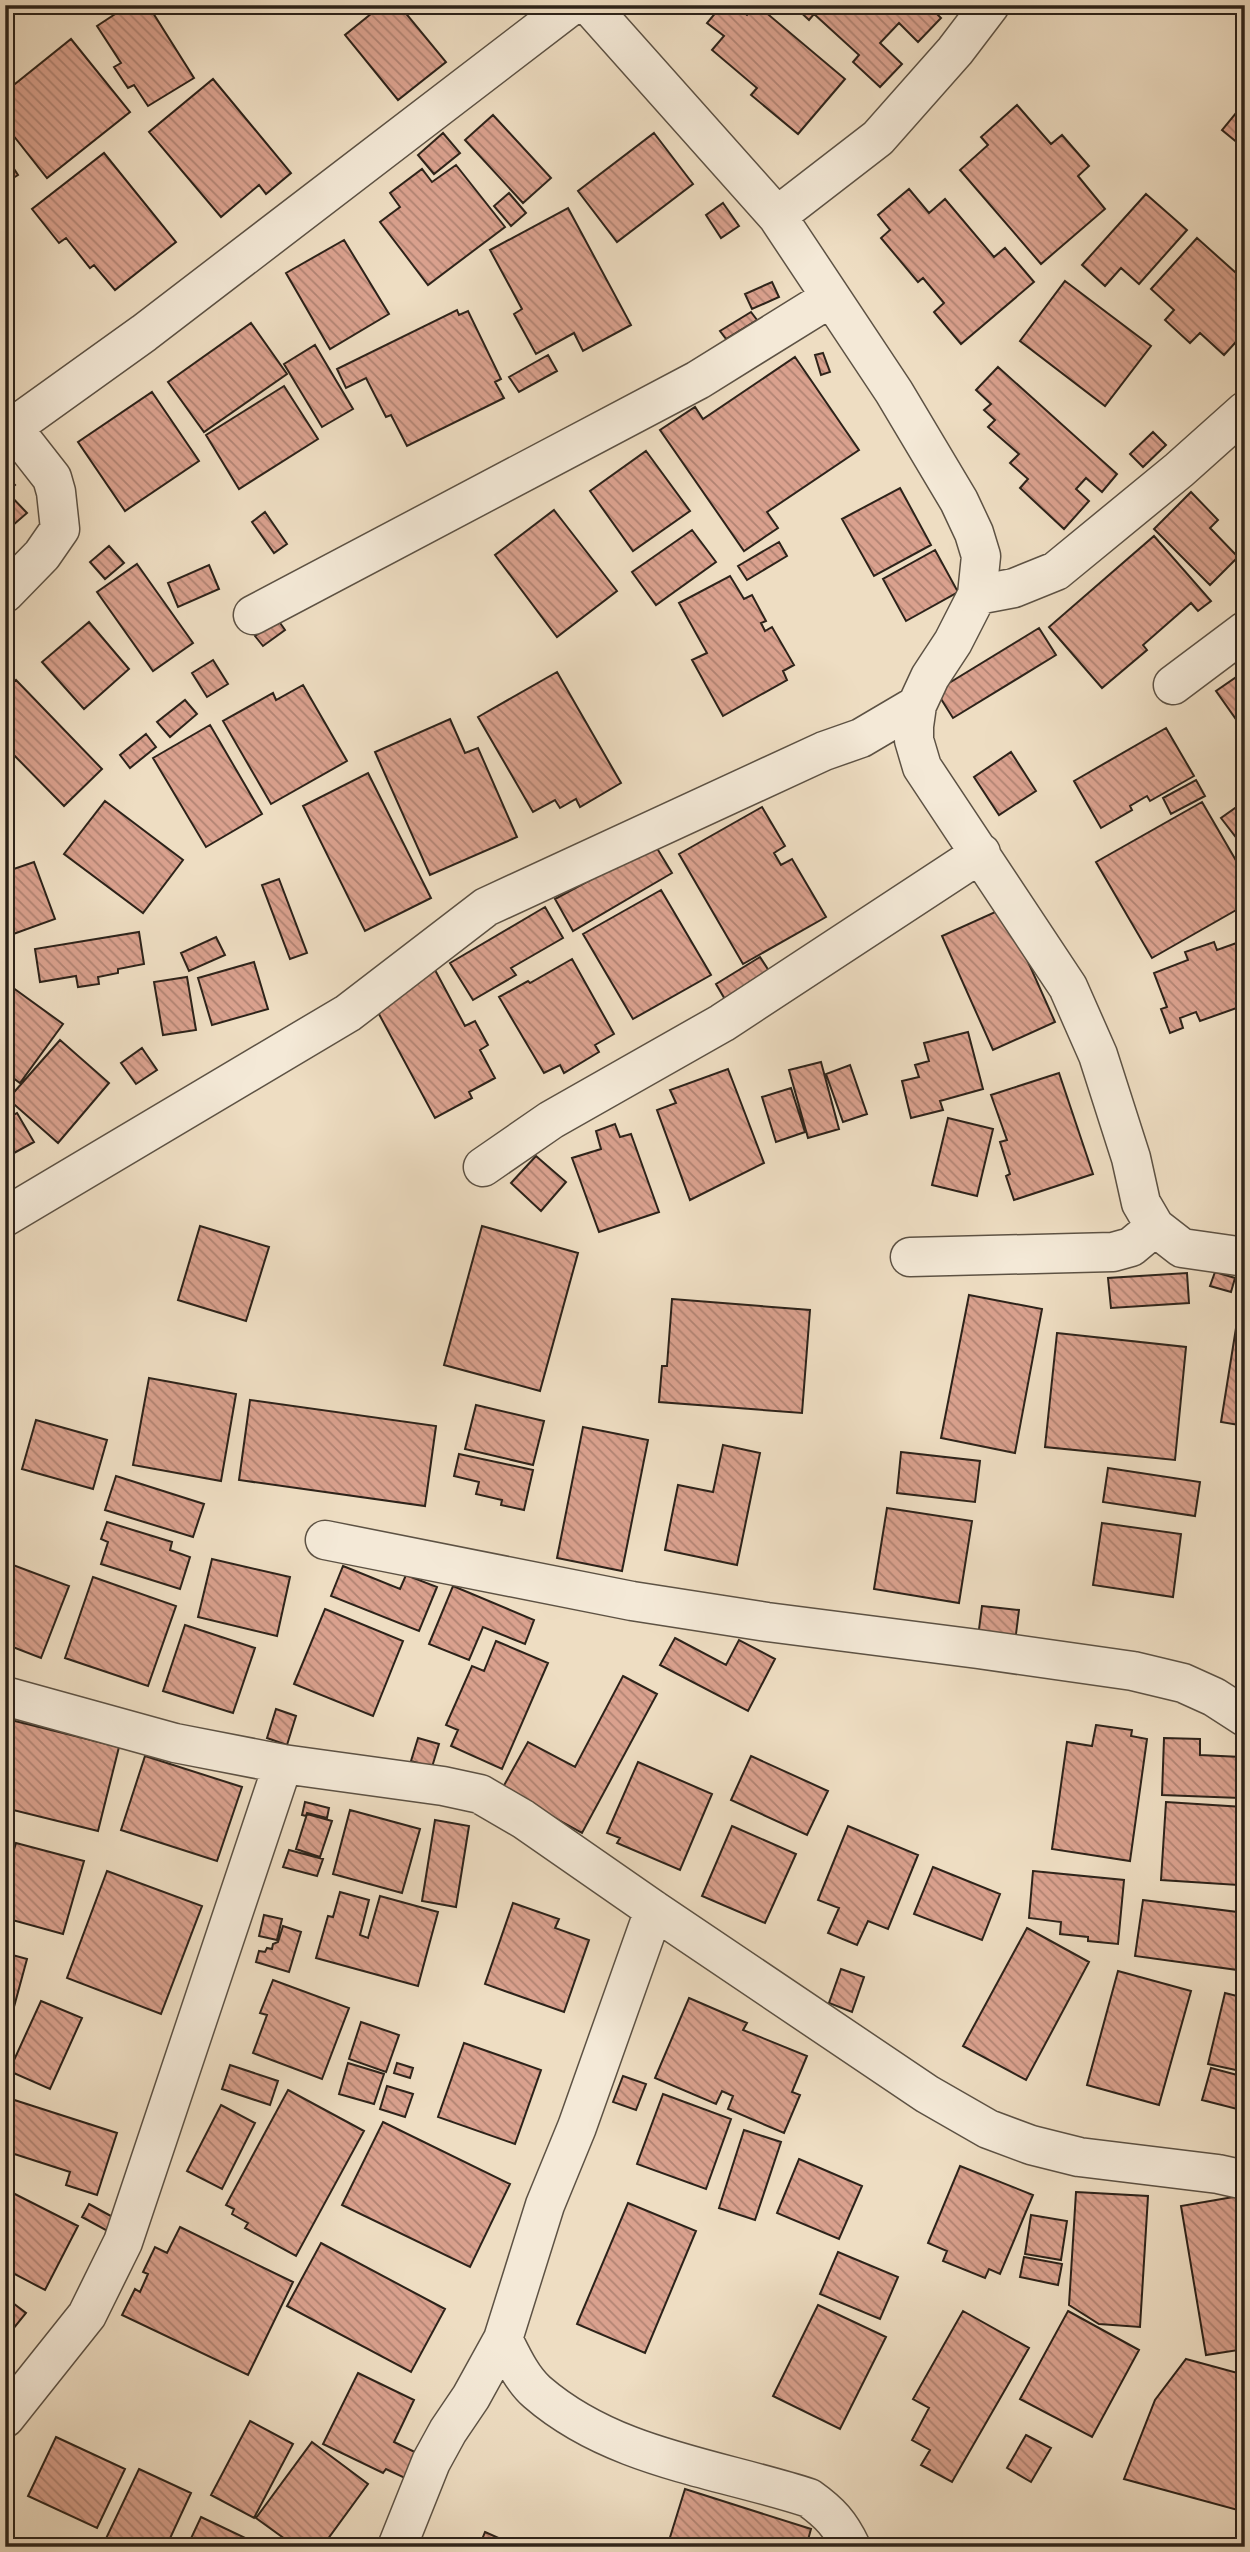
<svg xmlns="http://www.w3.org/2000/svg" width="1250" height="2552" font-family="'Libre Caslon Text',serif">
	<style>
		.building { fill: url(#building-back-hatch); stroke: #2d231a; stroke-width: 2 }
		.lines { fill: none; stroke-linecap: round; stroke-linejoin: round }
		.minor-casing { stroke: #5d5244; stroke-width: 41 }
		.minor { stroke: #f4e9d7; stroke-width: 38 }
	</style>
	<defs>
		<pattern id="building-back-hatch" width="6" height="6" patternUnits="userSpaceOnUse" patternTransform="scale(1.75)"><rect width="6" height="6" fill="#daa18e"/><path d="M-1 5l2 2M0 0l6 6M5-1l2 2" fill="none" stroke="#b18373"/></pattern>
	</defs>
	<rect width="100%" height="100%" fill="#eeddc2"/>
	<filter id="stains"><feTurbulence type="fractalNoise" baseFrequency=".00286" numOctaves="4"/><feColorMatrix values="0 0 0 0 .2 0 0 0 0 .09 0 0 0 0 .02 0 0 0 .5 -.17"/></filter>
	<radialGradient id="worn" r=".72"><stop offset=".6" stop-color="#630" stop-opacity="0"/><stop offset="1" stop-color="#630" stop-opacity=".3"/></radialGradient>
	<!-- building -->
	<path class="building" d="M129,5H148L194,78L148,106L134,85L128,88L114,67L121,63L97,26Z
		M382,5H399L446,62L398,100L345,35Z
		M722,5H735L747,15L757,5L845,79L798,134L751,95L757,88L712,50L724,36L707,23Z
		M793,5H928L941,18L918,42L899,23L880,43L902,64L880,87L853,62L859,55L814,14L809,20Z
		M71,39L130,112L47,178L5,125V92Z
		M213,79L291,173L266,194L259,185L221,217L149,132Z
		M1245,102V149L1222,130Z
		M1017,105L1051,144L1062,135L1089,166L1078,176L1105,209L1041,264L960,170L988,145L981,137Z
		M493,115L551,178L523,203L465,140Z
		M443,133L460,153L434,174L418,155Z
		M654,133L693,184L617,242L578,191Z
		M104,153L176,242L115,290L94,265L90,268L66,238L59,243L32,209Z
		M5,155L18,175L5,183Z
		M456,165L505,227L428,285L380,222L400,207L390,193L422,169L432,182Z
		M909,189L929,213L945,199L994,257L1005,248L1034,282L961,344L934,312L944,303L923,278L918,282L881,238L890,230L878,215Z
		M509,193L526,213L511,226L494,206Z
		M1146,194L1187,230L1139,284L1121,268L1105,286L1082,265Z
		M723,203L739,226L721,238L706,215Z
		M568,208L631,325L583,351L574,333L536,354L514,314L522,309L490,250Z
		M1197,238L1245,281V332L1224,355L1200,333L1190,343L1165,320L1174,310L1151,289Z
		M344,240L389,314L330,349L286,273Z
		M1065,281L1151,346L1105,406L1020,341Z
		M772,282L779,297L752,309L745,294Z
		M457,310L459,315L468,311L501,379L495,382L504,398L407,446L391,415L386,417L366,378L346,388L337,369Z
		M751,312L757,320L726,339L720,331Z
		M251,323L287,374L204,432L168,382Z
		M315,345L353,409L322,427L284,364Z
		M823,353L830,372L821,375L815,355Z
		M548,355L557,371L519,392L509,377Z
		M795,357L859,450L767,512L778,528L744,551L660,430L695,407L703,419Z
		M998,367L1117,474L1102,492L1086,478L1076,489L1089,501L1064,529L1020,488L1028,479L1010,463L1019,454L988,427L995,420L984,410L991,404L976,390Z
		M284,386L318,439L239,489L206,435Z
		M152,392L199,461L125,511L78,442Z
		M1153,432L1166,445L1143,467L1130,454Z
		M646,451L690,511L633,551L590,491Z
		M5,475L15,485L7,492L27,513L5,532Z
		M900,488L931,545L874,576L842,519Z
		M1191,492L1218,520L1210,528L1238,557L1210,585L1154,529Z
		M554,510L617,591L557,637L495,555Z
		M265,512L287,544L274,553L252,522Z
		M692,530L716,562L656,605L632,572Z
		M1154,536L1211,601L1198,611L1191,603L1143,645L1147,650L1102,688L1049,627Z
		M779,542L787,556L747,580L738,566Z
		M109,546L124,563L105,579L90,562Z
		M935,550L958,592L906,621L883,579Z
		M137,564L193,643L153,671L97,592Z
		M209,565L219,589L178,607L168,583Z
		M730,576L744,599L752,595L766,621L761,623L765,631L772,627L794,665L783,671L787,680L723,716L692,660L707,653L679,603Z
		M278,620L285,630L263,646L255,636Z
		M89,622L129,669L84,709L42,662Z
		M1039,628L1056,655L953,718L936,691Z
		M213,660L228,684L207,697L192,673Z
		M1245,671V732L1216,691Z
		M557,672L621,783L580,807L576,799L560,808L555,800L533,812L478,717Z
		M16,680L102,769L64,806L5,746V690Z
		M303,685L347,761L271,804L223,721L273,693L276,700Z
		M185,700L197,714L170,737L157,722Z
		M450,719L465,753L478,748L517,837L430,875L375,752Z
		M210,725L262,814L206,847L153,758Z
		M1166,728L1194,776L1150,801L1147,796L1130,806L1132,810L1101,828L1074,781Z
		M146,734L156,747L130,768L120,755Z
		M1011,752L1036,791L999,815L974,777Z
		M368,773L431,898L365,931L303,806Z
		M1196,780L1205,796L1171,814L1163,798Z
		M105,801L183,860L143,913L64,854Z
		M1245,801V849L1221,818Z
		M1202,802L1245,876V905L1152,958L1096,862Z
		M762,807L785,846L774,853L781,865L792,859L826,917L743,964L679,854Z
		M655,845L672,873L573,931L555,899Z
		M34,862L55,919L5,937V872Z
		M279,879L307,953L290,959L262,885Z
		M661,890L711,975L633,1019L583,934Z
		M545,907L563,938L511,968L516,975L473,1000L450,963Z
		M1004,908L1055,1022L993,1050L942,936Z
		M139,932L144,964L118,969V973L98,977L99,984L78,987L76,976L40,982L35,949Z
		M216,937L225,955L189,971L181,953Z
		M1245,940V1005L1200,1021L1196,1012L1180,1018L1183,1028L1170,1033L1161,1009L1167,1007L1154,973L1188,960L1185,952L1214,942L1217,950Z
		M760,957L771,974L726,1001L716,984Z
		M572,959L614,1034L595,1045L599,1052L564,1073L560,1065L544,1073L499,997L528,981L530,983Z
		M254,962L268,1009L212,1025L198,978Z
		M435,970L465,1026L475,1021L488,1045L480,1050L495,1078L469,1092L472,1098L435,1118L373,1003Z
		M187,977L196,1030L163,1035L154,982Z
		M5,982L63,1024L20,1083L5,1072Z
		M968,1032L983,1089L940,1101L943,1110L911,1118L902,1081L919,1077L915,1065L929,1061L924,1043Z
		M60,1040L109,1083L58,1143L8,1099Z
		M142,1048L157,1070L136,1084L121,1063Z
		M821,1062L839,1129L808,1138L789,1070Z
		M850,1065L867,1114L843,1122L826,1074Z
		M728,1069L764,1163L690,1200L657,1110L676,1103L670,1090Z
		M1059,1073L1093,1174L1014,1200L1006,1176L1010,1174L1000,1142L1007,1140L991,1095Z
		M791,1088L805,1132L776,1142L762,1097Z
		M17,1113L34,1142L5,1158V1119Z
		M948,1118L993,1129L977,1196L932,1185Z
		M615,1124L620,1137L631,1134L659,1212L599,1232L572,1158L601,1149L596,1131Z
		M536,1156L566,1182L541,1211L511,1183Z
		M200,1226L269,1247L246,1321L178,1300Z
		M482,1226L578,1253L540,1391L444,1365Z
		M1215,1272L1235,1278L1231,1292L1210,1286Z
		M1187,1273L1189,1303L1111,1308L1108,1278Z
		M969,1295L1042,1309L1015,1453L941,1438Z
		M672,1299L810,1310L802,1413L659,1402L662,1366H667Z
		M1236,1328L1245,1330V1426L1221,1422Z
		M1057,1333L1186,1347L1175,1460L1045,1447Z
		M149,1378L236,1394L221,1481L133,1465Z
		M250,1400L436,1426L425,1506L239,1480Z
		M476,1405L544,1421L533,1465L465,1449Z
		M36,1420L107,1440L93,1489L22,1469Z
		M583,1427L648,1440L622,1571L557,1558Z
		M723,1445L760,1453L737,1565L665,1550L678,1485L713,1492Z
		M901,1452L980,1461L975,1502L897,1493Z
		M459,1454L533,1470L524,1510L501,1505L502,1500L476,1494L479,1482L454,1476Z
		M1108,1468L1200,1482L1195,1516L1103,1502Z
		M116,1476L204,1504L193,1537L105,1510Z
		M887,1508L972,1521L959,1603L874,1589Z
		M107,1522L172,1542L170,1550L190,1557L180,1589L101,1564L108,1542L101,1539Z
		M1102,1523L1181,1534L1173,1597L1093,1585Z
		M212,1559L290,1577L277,1636L198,1617Z
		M5,1562L69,1586L41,1658L5,1644Z
		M343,1566L400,1589L406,1575L437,1587L419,1631L331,1596Z
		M93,1577L176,1606L148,1686L65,1658Z
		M453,1586L534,1620L525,1644L483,1627L469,1660L429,1644Z
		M982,1606L1019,1610L1015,1642L978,1637Z
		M325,1609L403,1641L373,1716L294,1684Z
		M185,1625L255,1648L233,1713L163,1691Z
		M675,1638L726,1665L739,1640L775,1659L748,1711L660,1665Z
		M496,1641L548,1663L502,1769L451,1746L458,1730L446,1725L472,1666L484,1671Z
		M623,1676L657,1694L582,1833L502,1789L528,1742L575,1767Z
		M276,1709L296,1716L287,1745L267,1738Z
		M7,1719L119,1747L98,1831L5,1808Z
		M1096,1725L1132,1730L1131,1736L1147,1739L1130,1861L1052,1849L1067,1742L1092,1746Z
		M418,1738L439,1744L432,1767L411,1761Z
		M1164,1738L1200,1739V1755L1241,1757L1240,1798L1162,1795Z
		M145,1756L242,1787L217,1861L121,1830Z
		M751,1756L828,1791L807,1835L731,1800Z
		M638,1762L712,1794L680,1870L617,1843L620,1838L607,1833Z
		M305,1802L329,1808L327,1818L307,1813L306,1816L302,1815Z
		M1166,1802L1243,1807L1238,1885L1161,1880Z
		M350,1810L420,1829L402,1893L333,1874Z
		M307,1814L332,1821L320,1857L296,1849Z
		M435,1820L469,1826L456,1907L422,1901Z
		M732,1826L796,1854L765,1923L702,1896Z
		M848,1826L918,1855L888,1929L868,1921L857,1945L828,1933L839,1908L818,1900Z
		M16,1843L84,1861L63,1934L5,1918V1879Z
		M289,1850L323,1859L317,1876L283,1867Z
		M933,1867L1000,1894L982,1940L914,1914Z
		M107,1871L202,1906L161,2014L67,1978Z
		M1033,1871L1124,1880L1118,1944L1088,1941V1937L1060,1934L1061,1922L1029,1918Z
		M340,1892L369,1900L360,1935L368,1938L380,1896L438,1912L418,1986L316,1958L328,1916L333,1917Z
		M1143,1900L1245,1913V1971L1135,1956Z
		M513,1903L559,1919L555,1928L589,1940L564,2012L485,1984Z
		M264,1915L282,1919L277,1940L259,1936Z
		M283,1926L301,1932L289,1972L256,1962L259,1951L265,1952L267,1948L272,1949L273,1944L278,1942Z
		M1027,1928L1089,1962L1026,2080L963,2046Z
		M5,1953L27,1959L8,2029H5Z
		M841,1969L864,1977L852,2012L829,2003Z
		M1118,1971L1191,1991L1159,2105L1087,2085Z
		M273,1980L349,2008L322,2079L253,2053L267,2015L260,2013Z
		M1225,1993L1245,1998V2072L1208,2064Z
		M689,1998L747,2023L743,2030L807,2056L792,2092L800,2095L784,2133L728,2109L733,2096L722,2091L716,2104L655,2078Z
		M41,2001L82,2018L50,2089L9,2071Z
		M361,2022L399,2035L386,2072L349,2059Z
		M464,2043L541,2070L515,2144L438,2117Z
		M348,2063L384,2074L374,2104L339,2094Z
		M397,2063L413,2068L410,2078L394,2073Z
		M230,2065L278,2081L270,2105L222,2089Z
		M1211,2068L1245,2077V2111L1202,2100Z
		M623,2076L646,2084L636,2110L613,2102Z
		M387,2086L413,2094L405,2117L380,2109Z
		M288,2090L364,2131L296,2256L245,2228L248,2223L232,2214L234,2209L226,2205Z
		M663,2094L731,2119L706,2189L637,2164Z
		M5,2097L117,2133L97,2195L66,2185L70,2172L5,2151Z
		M221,2105L255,2123L222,2189L187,2171Z
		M383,2122L510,2184L470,2267L342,2205Z
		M744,2130L781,2142L755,2220L719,2208Z
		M799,2159L862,2186L839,2239L777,2213Z
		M960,2166L1033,2195L1000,2274L989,2269L985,2278L943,2261L947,2251L928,2243Z
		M5,2189L78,2226L45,2290L5,2269Z
		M1076,2192L1148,2196L1140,2327L1099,2324L1069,2305Z
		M1245,2195V2349L1206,2355L1181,2206Z
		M628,2203L696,2231L645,2353L577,2324Z
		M89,2204L120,2221L113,2234L82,2217Z
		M1031,2215L1067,2221L1061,2260L1025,2254Z
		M180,2227L293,2282L248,2375L122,2315L135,2289L140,2292L148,2274L143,2272L155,2247L167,2253Z
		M321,2243L445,2309L411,2372L287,2306Z
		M838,2252L898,2277L880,2319L820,2294Z
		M1024,2257L1062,2264L1058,2285L1020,2277Z
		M5,2297L26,2313L5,2339Z
		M818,2305L886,2337L840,2429L773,2396Z
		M963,2311L1029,2348L952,2482L921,2465L930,2450L912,2440L929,2408L913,2399Z
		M1068,2311L1139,2350L1092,2437L1020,2399Z
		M1186,2359L1245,2375V2512L1124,2479L1155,2400Z
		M358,2373L414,2400L394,2442L419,2454L407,2479L386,2469L383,2473L323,2444Z
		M250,2421L293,2444L254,2518L211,2495Z
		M1026,2435L1051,2448L1031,2482L1007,2468Z
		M56,2437L125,2469L97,2528L28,2496Z
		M312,2442L368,2484L322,2547H296L256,2518Z
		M139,2469L191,2493L166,2547H102Z
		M685,2489L811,2529L806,2547H667Z
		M201,2517L260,2545L259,2547H187Z
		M485,2532L519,2547H479Z"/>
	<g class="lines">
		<defs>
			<path id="minor" d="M589,5L777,216L894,392L959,501L974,533L981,556L977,595L953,642L930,677L917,705L914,726V740L922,767L1068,987L1098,1055L1131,1158L1141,1203L1155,1227L1182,1248L1245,1257
				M777,216L878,138L955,51L990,5
				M5,418L52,478L56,492L60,529L42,555L5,593
				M13,427L144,333L572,5
				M977,595L1014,588L1056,571L1179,470L1245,411
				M253,615L698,380L830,298
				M1173,685L1245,631
				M483,1167L551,1120L722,1023L981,853
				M5,1217L348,1013L486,907L824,751L861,738L917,705
				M910,1257L1113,1252L1131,1247L1155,1227
				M325,1540L632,1601L767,1622L978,1649L1133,1671L1183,1683L1214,1697L1245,1717
				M5,1696L175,1743L283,1764L443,1786L480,1794L523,1819L654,1910L927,2094L988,2129L1031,2145L1079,2157L1218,2174L1245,2180
				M503,2339C512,2357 522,2379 537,2392C613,2458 717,2468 809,2498C830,2513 840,2524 851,2547
				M5,2418L87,2315L123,2242L283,1764
				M397,2547L431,2462L448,2431L471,2397L503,2339L545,2205L577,2127L654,1910"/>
		</defs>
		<!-- minor casing -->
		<use href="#minor" class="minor-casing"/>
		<!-- minor -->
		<use href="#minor" class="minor"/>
	</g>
	<!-- margin -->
	<rect width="1250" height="2552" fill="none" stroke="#eeddc2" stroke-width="28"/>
	<rect x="7" y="7" width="1236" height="2538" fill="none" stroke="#2d231a" stroke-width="3.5"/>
	<rect x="14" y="14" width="1222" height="2524" fill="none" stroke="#2d231a" stroke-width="2"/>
	<rect width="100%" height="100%" filter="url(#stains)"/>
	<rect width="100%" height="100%" fill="url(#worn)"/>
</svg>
